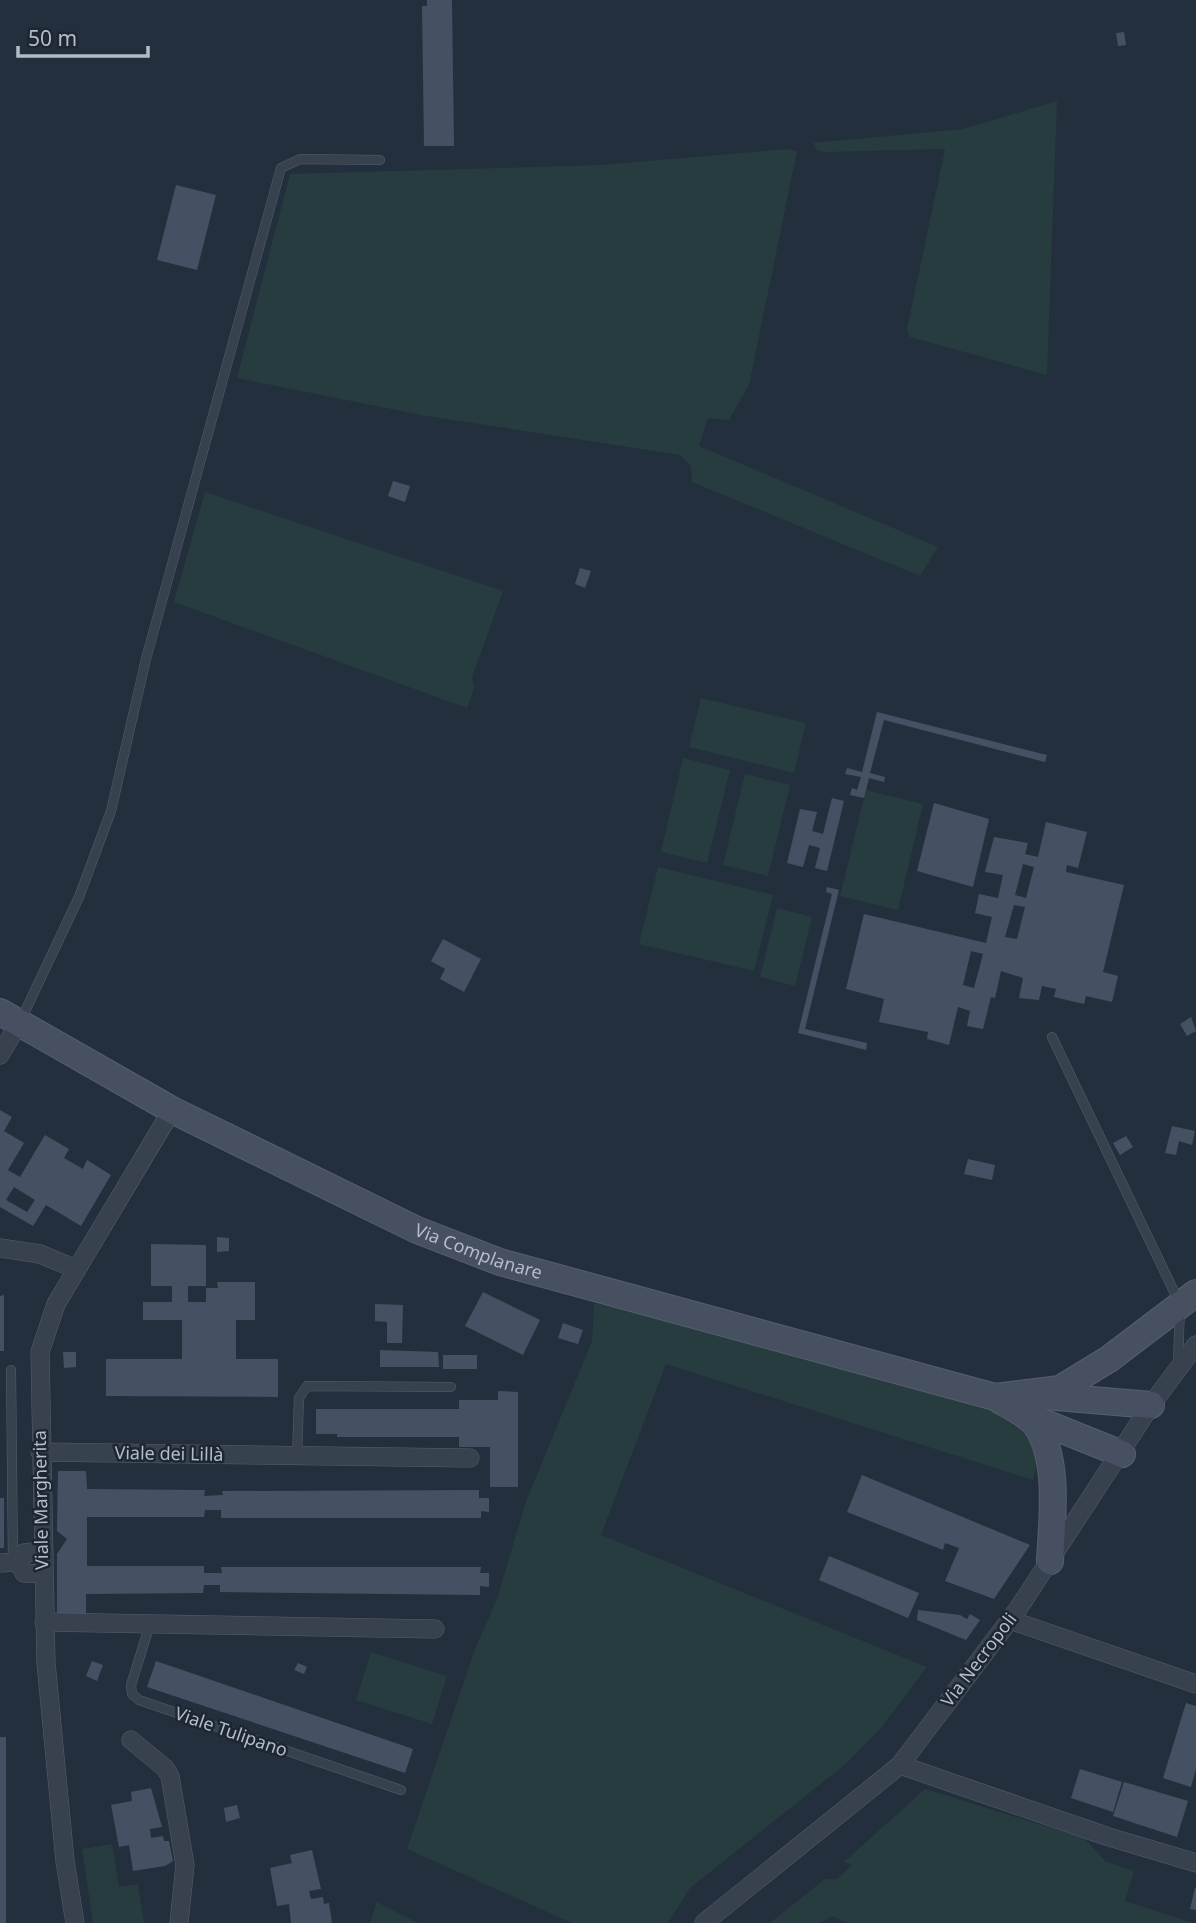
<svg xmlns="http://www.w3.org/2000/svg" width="1196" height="1923" font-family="'Noto Sans',sans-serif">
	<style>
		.green { fill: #263c3f }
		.building { fill: #455162; fill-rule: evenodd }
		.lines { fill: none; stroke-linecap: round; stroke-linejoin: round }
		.service-casing { stroke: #565f6c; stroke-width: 10 }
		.minor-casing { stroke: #565f6c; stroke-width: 19 }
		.secondary-casing { stroke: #565f6c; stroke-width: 28 }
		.service { stroke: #38414e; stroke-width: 9 }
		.minor { stroke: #38414e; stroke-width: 18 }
		.secondary { stroke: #465061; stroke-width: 26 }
		.labels { text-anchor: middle; stroke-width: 5; stroke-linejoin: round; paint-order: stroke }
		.street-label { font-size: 18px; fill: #b4bcc9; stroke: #1d2633 }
	</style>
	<rect width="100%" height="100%" fill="#242f3e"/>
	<!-- green -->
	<path class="green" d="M1057,101L1047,375L910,337L907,329L945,149L825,152L816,150L813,143L963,129Z
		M787,149L797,151L749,385L729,420L708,418L699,446L938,547L920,576L692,482L691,466L680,455L421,415L237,378L290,174L602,165Z
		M205,492L503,591L472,677L474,688L467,708L174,602Z
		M701,698L806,723L794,773L689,747Z
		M683,758L730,770L707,863L661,852Z
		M745,774L790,785L768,876L723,865Z
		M866,790L923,804L898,910L840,896Z
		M658,867L773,895L754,971L639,944Z
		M777,908L812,917L795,986L760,977Z
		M594,1303L686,1324L1003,1412L1021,1422L1039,1456L1033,1480L666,1364L601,1535L927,1667L880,1729L847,1763L690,1888L668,1923H572L407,1849L475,1649L497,1599L525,1504L592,1341Z
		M371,1652L447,1676L432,1724L356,1700Z
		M925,1789L1084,1838L1105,1861L1134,1871L1125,1901L1193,1923H846L833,1916L819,1923H770L825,1879H837L852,1865L844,1862Z
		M112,1844L119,1887L138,1884L144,1923H93L82,1849Z
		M377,1902L418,1923H370Z"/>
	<!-- building -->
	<path class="building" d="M427,0H452L454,146H424L422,6H427Z
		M1124,32L1126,45L1118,46L1116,33Z
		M176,185L216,195L197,270L157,260Z
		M393,481L410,486L405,502L388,496Z
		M580,568L591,571L585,588L575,584Z
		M877,712L1047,755L1045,762L884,720L870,773L885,777L884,782L869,778L864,798L850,795L852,788L857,790L861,777L845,774L847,768L862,772Z
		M832,798L844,801L827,871L815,868L820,848L809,845L803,867L787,863L800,809L817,812L812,831L823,834Z
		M934,803L989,819L973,887L917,871Z
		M1046,822L1087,832L1078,868L1067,865L1066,872L1124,885L1103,972L1118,976L1112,1002L1086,996L1084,1004L1054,997L1056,989L1042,986L1039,1000L1019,998L1023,978L1001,971L995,998L991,997L983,1029L967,1026L970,1011L958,1007L949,1045L927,1039L928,1032L879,1022L884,999L846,989L864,914L986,943L992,917L975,913L979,894L998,898L1003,875L985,872L994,837L1028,843L1025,854L1038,857ZM1023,864L1034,867L1026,898L1015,895ZM1014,905L1025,907L1017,939L1005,937ZM971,951L983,954L974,988L963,985Z
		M827,887L839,890L805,1029L867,1043L866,1050L798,1033L832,894L826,892Z
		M443,939L481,959L464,992L440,979L445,969L431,961Z
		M1191,1017L1196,1031L1187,1036L1180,1024Z
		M0,1110L12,1117L4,1131L24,1143L8,1170L20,1177L45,1135L69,1149L64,1158L83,1169L87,1160L111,1175L81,1226L46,1205L33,1226L0,1207ZM14,1187L35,1200L27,1212L6,1200Z
		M1172,1126L1195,1131L1192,1145L1179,1141L1176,1155L1165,1153Z
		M1126,1136L1133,1147L1120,1155L1113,1143Z
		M968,1159L995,1165L992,1180L964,1174Z
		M217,1237L229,1238V1251L217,1252Z
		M151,1244L206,1245V1286H188V1302H206V1288H218L217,1282H255V1320H236V1359H278V1397L106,1396V1359H182V1320H143V1302H172V1286H151Z
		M483,1292L540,1320L523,1355L465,1326Z
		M4,1295V1351H0V1296Z
		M375,1304L403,1305L402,1343H387V1322L375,1321Z
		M563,1323L583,1330L578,1344L558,1338Z
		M380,1350L438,1352L439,1367H380Z
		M63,1352H76V1367L64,1368Z
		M443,1355H477V1369H443Z
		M498,1391L518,1392V1487H490V1447H459V1437H337V1434H316V1409H459V1400H498Z
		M58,1471H86L87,1489L205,1490L204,1496L223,1495L222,1491L479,1490V1498H489V1512L481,1511V1518H221V1510H205L204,1517H87V1566H204V1573H222L221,1567H481L480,1573H489V1587L480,1586V1595L220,1592V1585H204L203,1593L86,1594V1614H57V1554L67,1539L57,1531Z
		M862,1475L1030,1545L994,1599L945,1581L959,1548L945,1543L943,1550L847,1512Z
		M0,1498H4V1548H0Z
		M829,1556L919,1593L908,1618L819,1580Z
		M918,1610L960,1615L967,1619L970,1614L980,1620L966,1640L917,1620Z
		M92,1661L103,1665L97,1681L86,1676Z
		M156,1661L413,1749L405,1773L147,1687Z
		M298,1663L307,1667L304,1674L294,1670Z
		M1186,1703L1196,1706V1769L1191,1787L1163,1778Z
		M0,1737H6V1923H0Z
		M1080,1769L1122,1782L1113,1812L1071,1798Z
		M1124,1782L1188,1801L1177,1837L1113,1816Z
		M151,1788L162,1827L150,1829L151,1838L163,1836L164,1841H169L173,1861L165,1866L133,1871L129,1845L119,1847L111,1805L132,1801L131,1792Z
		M237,1805L240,1818L226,1822L224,1808Z
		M312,1850L321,1889L309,1891L311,1899L323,1897L324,1904L329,1903L332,1923H291L289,1904L277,1906L270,1868L292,1863L290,1855Z
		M1195,1888H1196V1910L1190,1909Z"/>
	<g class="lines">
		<defs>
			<path id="service" d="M20,1022L79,897L111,811L146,659L281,168L300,159L380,160
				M1052,1037L1180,1304L1178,1365
				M11,1370L13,1563
				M297,1456L299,1398L307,1386L451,1387
				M150,1624L131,1685L132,1694L139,1700L401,1790"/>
			<path id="minor" d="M0,1055L19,1023
				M0,1248L40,1254L76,1269
				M40,1452L470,1458
				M42,1551L24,1553L19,1562L24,1573L42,1574
				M0,1563L19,1562
				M1010,1620L1196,1684
				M44,1622L435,1629
				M131,1740L165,1768L170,1776L185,1865L179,1923
				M900,1765L1109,1837L1196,1863
				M75,1923L65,1861L46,1663L40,1352L56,1304L172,1110
				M704,1923L900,1765L1018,1609L1151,1405L1196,1345"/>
			<g id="secondary">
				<path id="s1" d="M0,1012L172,1110L417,1230L500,1262L995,1397C1007,1405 1028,1414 1036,1425C1060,1459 1052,1522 1050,1561"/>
				<path d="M1045,1396L1151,1405"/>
				<path d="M995,1397L1060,1389L1109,1359L1196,1293"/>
				<path d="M1025,1415L1122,1454"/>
			</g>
		</defs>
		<!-- service casing -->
		<use href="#service" class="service-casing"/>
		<!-- minor casing -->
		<use href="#minor" class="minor-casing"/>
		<!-- secondary casing -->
		<use href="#secondary" class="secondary-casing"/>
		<!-- service -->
		<use href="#service" class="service"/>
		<!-- minor -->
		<use href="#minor" class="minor"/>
		<!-- secondary -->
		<use href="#secondary" class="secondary"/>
	</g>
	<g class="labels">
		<!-- street labels -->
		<g class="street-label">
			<text dy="6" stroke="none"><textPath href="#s1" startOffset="536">Via Complanare</textPath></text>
			<text transform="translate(169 1454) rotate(1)" y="6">Viale dei Lillà</text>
			<text transform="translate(41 1500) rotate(-91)" y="6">Viale Margherita</text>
			<text transform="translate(979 1660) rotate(-53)" y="6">Via Necropoli</text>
			<text transform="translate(231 1732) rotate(19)" y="6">Viale Tulipano</text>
		</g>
	</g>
	<!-- scale -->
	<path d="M18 46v10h130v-10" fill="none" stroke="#b4bcc9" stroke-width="3.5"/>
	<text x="28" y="46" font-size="21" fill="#b4bcc9" stroke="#1d2633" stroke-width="5" paint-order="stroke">50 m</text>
</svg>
